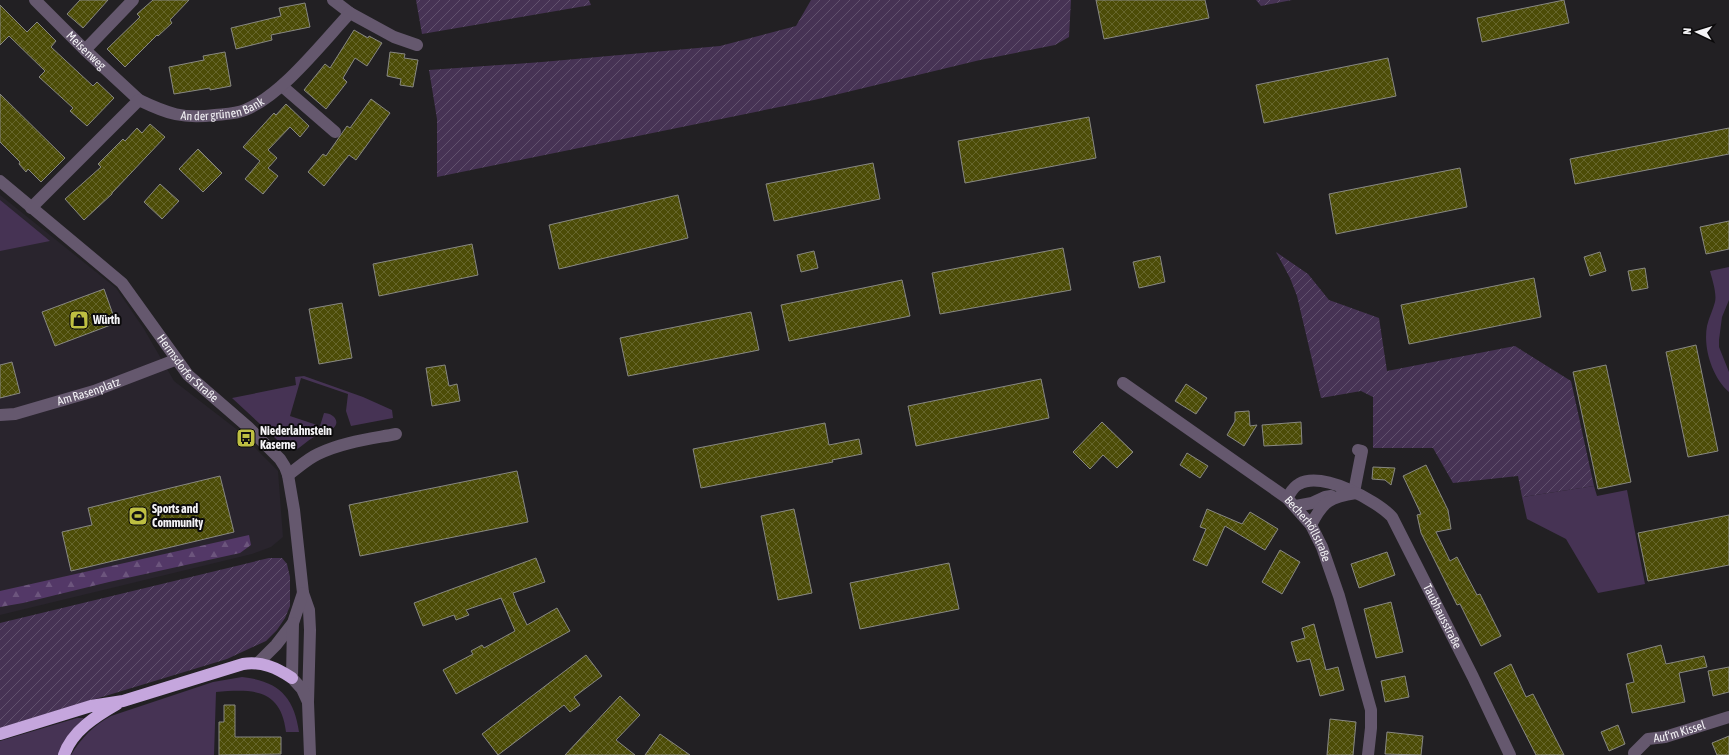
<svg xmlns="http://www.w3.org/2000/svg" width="1729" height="755" font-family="'Asap Condensed',sans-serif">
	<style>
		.built { fill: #29242d }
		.grass { fill: #463354 }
		.forest { fill: url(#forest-firs) }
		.garden { fill: url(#garden-furrows) }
		.building { fill: url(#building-cross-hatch); stroke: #888883 }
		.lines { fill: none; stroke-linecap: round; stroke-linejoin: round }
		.minor { stroke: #65586e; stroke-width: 12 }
		.highway { stroke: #c5a6dd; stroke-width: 12 }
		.labels { text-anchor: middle; stroke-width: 4; stroke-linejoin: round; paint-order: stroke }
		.street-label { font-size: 12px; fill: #f4f3f6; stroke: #0b0a0b }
		.poi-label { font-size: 12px; font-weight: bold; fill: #f4f3f6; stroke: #0b0a0b; text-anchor: start }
	</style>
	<defs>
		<pattern id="forest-firs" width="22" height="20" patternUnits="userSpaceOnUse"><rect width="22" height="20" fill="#533867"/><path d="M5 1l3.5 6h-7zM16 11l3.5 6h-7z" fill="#6c557d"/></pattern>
		<pattern id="garden-furrows" width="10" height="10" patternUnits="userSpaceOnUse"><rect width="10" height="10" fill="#463354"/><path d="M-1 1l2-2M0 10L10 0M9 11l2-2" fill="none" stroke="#61516d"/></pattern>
		<pattern id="building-cross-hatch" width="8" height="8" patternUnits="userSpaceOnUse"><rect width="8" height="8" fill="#4c4c07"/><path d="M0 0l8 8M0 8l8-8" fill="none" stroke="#66662c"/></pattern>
	</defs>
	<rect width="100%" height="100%" fill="#222023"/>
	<!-- built -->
	<path class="built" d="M0,195L116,288L144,329L174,381L235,428L278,471L283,537L271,547L252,554L0,615Z"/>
	<!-- grass -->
	<path class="grass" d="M0,200L50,241L0,251Z
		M1729,267V300L1722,317L1719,340V347L1729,372V392C1712,377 1703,348 1707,326C1709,317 1713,310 1715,302C1717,293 1712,279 1710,271Z
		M304,376L363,397L392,410L393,418L351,426L346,411L348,394L301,378L290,416L320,426L324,413C333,413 342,422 332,429C328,433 320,434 314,437C308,440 302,446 296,450L287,449L232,398L296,385L295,377Z
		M1594,486L1597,496L1627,490L1645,584L1598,593L1566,539L1527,519L1522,497Z
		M242,677C278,681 294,696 299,732H286C281,688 252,689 216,692L214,755H71C82,737 93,726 111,716L213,682Z
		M77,718H84L69,734L59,755H0V741Z"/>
	<!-- forest -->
	<path class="forest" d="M249,535L251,545L240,553L109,582L23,603L0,607V591Z"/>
	<!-- garden -->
	<path class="garden" d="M416,0H589L591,5L422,34Z
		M811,0H1071L1069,37L1055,45L980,60L814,100L437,177V119L429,70L542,62L720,46L796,26Z
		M1256,0H1292L1261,6Z
		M1276,252L1308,274L1329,300L1379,318L1387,371L1515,346L1571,381L1594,486L1522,497L1518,476L1453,483L1433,448H1373V397L1361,391L1321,398L1297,296L1290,278Z
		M269,558H282L287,564L290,577V606L285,618L277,630L266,641L227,659L0,728V623Z"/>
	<!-- building -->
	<path class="building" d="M80,0H108L83,28L67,14Z
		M153,0H189L170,20L172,23L158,36L157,35L125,67L107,49L140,17L137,14Z
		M1096,0H1205L1209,18L1104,39Z
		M1564,0L1569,23L1482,42L1477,18Z
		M305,3L310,27L271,35L272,40L236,49L231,28L281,16L279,8Z
		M0,5L27,32L37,22L56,41L51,47L93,86L97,82L114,98L87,126L70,111L73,108L39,77L45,71L9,36L0,45Z
		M354,30L368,38L369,36L382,43L367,66L355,58L343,78L347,82L326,109L304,90L325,64L330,68Z
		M225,52L231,86L210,90V88L174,94L169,67L204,60L203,56Z
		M390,52L405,54L404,58L418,60L413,87L400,85L401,79L387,76Z
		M1388,58L1396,96L1264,123L1256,85Z
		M0,94L65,158L41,182L28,169L26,172L19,164L20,162L0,142Z
		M371,99L390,113L356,160L349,155L324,186L308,172L323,154L326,156L347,126L350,128Z
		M286,104L309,126L300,137L290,127L268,150L277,158L268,168L278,176L263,194L245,179L260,161L243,147L274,113L276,115Z
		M1089,117L1096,158L965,183L958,141Z
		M150,124L165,137L112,193V194L84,220L65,199L101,167L98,164L123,139L125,141L137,128L142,133Z
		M1729,128V154L1575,184L1570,159Z
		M198,149L222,173L203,192L179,169Z
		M873,163L880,199L774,221L766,184Z
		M1460,168L1467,207L1336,234L1329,194Z
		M160,184L179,201L162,219L144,202Z
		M678,195L688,238L559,269L549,225Z
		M1729,221V249L1706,254L1700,227Z
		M472,244L478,275L379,296L373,264Z
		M1063,248L1071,290L940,314L932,273Z
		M814,251L818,268L801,272L797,255Z
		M1600,252L1606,271L1590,276L1584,257Z
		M1160,256L1165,282L1139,288L1133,262Z
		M1645,268L1648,288L1632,291L1628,271Z
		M1534,278L1541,317L1409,344L1401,305Z
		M902,280L910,316L789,341L781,305Z
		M104,289L116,323L55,346L42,312Z
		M342,303L352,358L319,364L309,309Z
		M751,312L759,350L628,376L620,338Z
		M1696,345L1718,451L1688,457L1666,352Z
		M12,362L20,393L0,398V365Z
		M445,365L449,386L457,384L460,401L432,406L426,368Z
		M1606,365L1631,482L1598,489L1573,372Z
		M1041,379L1049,418L916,446L908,406Z
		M1186,384L1207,398L1196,414L1175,401Z
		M1249,411L1250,426L1257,425L1244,446L1227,435L1235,421V412Z
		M1102,422L1133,452L1117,468L1103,455L1090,469L1073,452Z
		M1301,422L1302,444L1264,446L1262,425Z
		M825,423L829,445L859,439L862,454L832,460L833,462L701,488L693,449Z
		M1187,453L1208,466L1200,478L1180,465Z
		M1426,465L1448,510L1451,529L1436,532L1450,561L1457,557L1477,595L1480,594L1501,636L1481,646L1460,604L1457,605L1421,533L1417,515L1421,514L1403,476Z
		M1373,467L1395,468L1391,485L1385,480L1372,479Z
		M517,471L528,522L360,556L349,505Z
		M220,476L234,532L71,571L62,532L92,525L88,508Z
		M794,509L812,593L778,600L761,516Z
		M1207,509L1242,524L1250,512L1278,529L1265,550L1225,526L1207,566L1193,560L1206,529L1200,527Z
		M1729,515V565L1648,581L1638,533Z
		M1280,550L1300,562L1282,594L1262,582Z
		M1387,552L1395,575L1359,588L1351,564Z
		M536,558L545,582L513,593L517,604L527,625L557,608L570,631L456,694L443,670L473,654L471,651L482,645L484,648L515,631L501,598L466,610L469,615L456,620L454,615L423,626L414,603Z
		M949,563L959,609L860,629L850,583Z
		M1391,602L1403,652L1376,658L1364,609Z
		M1314,624L1326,670L1338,667L1344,690L1320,696L1310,659L1297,662L1291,642L1305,638L1302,628Z
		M1661,645L1666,664L1704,656L1707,667L1679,673L1685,702L1632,713L1626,684L1634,682L1627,654Z
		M586,655L602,676L574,697L580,705L570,712L564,705L498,755L482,734Z
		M1511,664L1526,697L1533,694L1564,755H1536L1494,673Z
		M1729,667V692L1713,696L1708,671Z
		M1405,676L1409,697L1385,702L1381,681Z
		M620,696L640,715L616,740L635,755H565Z
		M224,705H235V737H281V754L219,755V722H224Z
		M1330,719L1356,722L1353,755H1327Z
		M1618,725L1625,744L1609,751L1601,732Z
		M1387,732L1423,736L1421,755L1385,754Z
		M660,734L690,755H645Z
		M1729,736V755H1717L1712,743Z"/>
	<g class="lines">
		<!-- minor -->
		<g class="minor">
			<path id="s1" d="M35,0L85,50L139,100"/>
			<path d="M333,0L350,13"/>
			<path d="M85,50L133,0"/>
			<path d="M282,86L335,132"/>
			<path id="s2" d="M0,181L122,283L188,375L248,427L280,459L285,467L288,475L294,510L303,593L309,610L310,630L308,702"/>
			<path id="s3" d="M31,208L139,100C168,114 183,119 215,115C224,114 236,114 245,110C282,95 322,43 350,13L394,37L417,45"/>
			<path id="s4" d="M1123,383L1287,498L1311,525L1322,547L1339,596L1371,710V728L1368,755"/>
			<path id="s5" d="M0,415L15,414L94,391L175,360"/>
			<path d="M288,475C298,468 307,459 318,454C343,442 370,439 396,434"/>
			<path d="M1354,492L1362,451L1358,450"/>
			<path id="s6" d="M1287,498C1291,492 1293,487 1299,484C1322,471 1376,500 1392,517L1473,677L1510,755"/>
			<path d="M1296,506L1312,503L1325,497L1331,496"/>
			<path d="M1311,525C1323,501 1330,497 1356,493"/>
			<path d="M258,663L276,645L293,623L303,593"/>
			<path d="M292,678L302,689L308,702L310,755"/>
			<path d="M292,678L293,623"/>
			<path id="s7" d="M1634,753L1648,739L1665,737L1729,717"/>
		</g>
		<!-- highway -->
		<path class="highway" d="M0,734L91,706L123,701L243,664C262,661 277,668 292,678
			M64,755C72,731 96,716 117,704"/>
	</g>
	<!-- icons -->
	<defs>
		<symbol id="shop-square" viewBox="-11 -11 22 22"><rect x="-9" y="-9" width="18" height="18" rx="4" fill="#bebf42" stroke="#0b0a0b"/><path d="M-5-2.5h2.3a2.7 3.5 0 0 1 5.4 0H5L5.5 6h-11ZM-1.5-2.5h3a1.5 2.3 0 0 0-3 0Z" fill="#111"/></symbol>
		<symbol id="bus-square" viewBox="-11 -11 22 22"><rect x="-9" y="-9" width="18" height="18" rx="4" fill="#bebf42" stroke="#0b0a0b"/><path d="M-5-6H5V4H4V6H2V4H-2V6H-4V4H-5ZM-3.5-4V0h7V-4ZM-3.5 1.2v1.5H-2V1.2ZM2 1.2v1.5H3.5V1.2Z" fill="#111"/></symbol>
		<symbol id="stadium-square" viewBox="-11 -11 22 22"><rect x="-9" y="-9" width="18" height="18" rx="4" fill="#bebf42" stroke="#0b0a0b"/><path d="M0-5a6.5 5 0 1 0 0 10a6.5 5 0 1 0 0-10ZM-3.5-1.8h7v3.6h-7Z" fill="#111"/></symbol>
	</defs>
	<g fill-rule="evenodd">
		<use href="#shop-square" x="68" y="309" width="22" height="22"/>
		<use href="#bus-square" x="235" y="427" width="22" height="22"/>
		<use href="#stadium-square" x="127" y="505" width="22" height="22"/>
	</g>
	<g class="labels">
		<!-- street labels -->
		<g class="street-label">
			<text dy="4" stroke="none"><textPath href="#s1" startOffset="72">Meisenweg</textPath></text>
			<text dy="4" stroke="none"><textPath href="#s3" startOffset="240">An der grünen Bank</textPath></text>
			<text dy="4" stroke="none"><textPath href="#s2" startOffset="267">Hermsdorfer Straße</textPath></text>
			<text dy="4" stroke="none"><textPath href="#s5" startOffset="92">Am Rasenplatz</textPath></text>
			<text dy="4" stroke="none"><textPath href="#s4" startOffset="238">Becherhöllstraße</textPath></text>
			<text dy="4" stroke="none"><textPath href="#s6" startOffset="233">Taubhausstraße</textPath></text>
			<text dy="4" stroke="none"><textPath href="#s7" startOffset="52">Auf'm Kissel</textPath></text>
		</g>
		<!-- poi labels -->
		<g class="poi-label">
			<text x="93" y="324">Würth</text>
			<text x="260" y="435">Niederlahnstein<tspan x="260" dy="14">Kaserne</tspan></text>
			<text x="152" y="513">Sports and<tspan x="152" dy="14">Community</tspan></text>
		</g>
	</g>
	<!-- north arrow -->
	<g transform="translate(1697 32) rotate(274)" stroke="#0b0a0b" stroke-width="3" paint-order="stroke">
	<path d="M0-3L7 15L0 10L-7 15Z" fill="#f4f3f6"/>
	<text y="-6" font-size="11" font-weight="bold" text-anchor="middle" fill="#f4f3f6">N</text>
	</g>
</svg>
